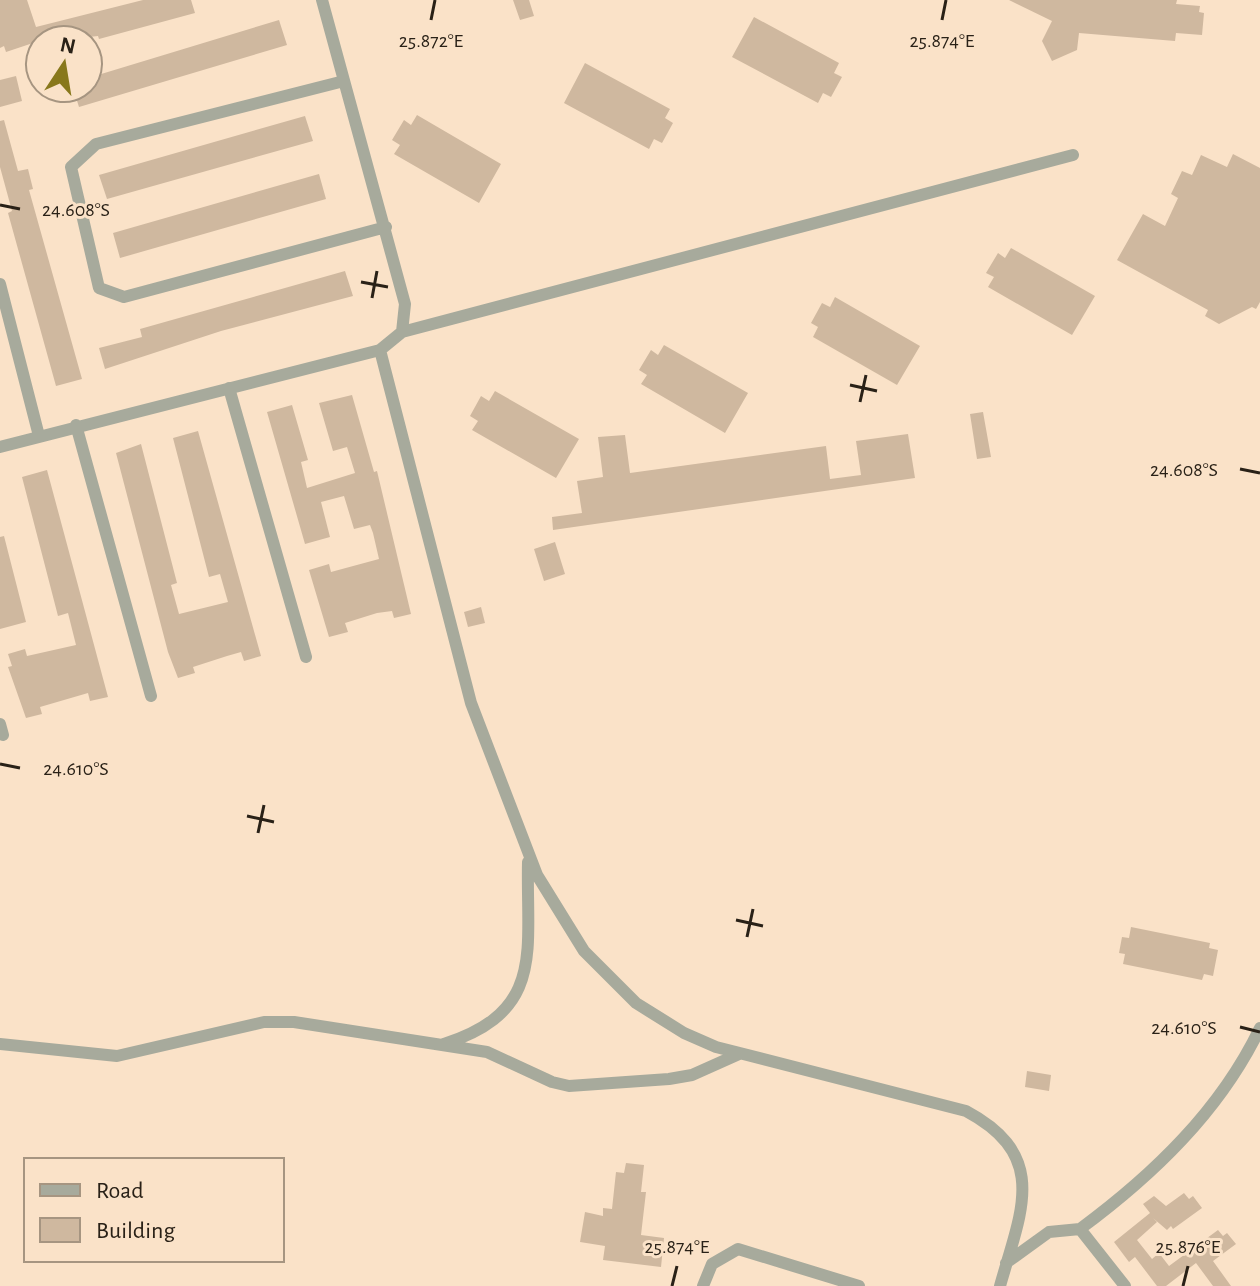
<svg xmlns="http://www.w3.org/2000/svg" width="1260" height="1286" font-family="'Alegreya Sans',sans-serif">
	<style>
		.building { fill: #cfb89f }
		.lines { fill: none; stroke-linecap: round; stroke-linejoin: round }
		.street { stroke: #a7aa9c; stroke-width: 12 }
		.ticks { fill: none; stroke: #292117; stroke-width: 3 }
		.ticks-label { font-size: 20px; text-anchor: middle; fill: #292117; stroke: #fae2c8; stroke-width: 6; stroke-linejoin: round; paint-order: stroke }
	</style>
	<rect width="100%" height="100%" fill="#fae2c8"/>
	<!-- building -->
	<path class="building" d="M0,0H27L36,27L143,0H191L195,13L99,39L98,36L62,40L60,34L6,52L4,46L0,48Z
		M513,0H529L534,16L520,20Z
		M1009,0H1177L1176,4L1200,6L1199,12L1204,13L1202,35L1176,33L1175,41L1079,33L1077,50L1052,61L1042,41L1052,21Z
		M754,17L839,63L834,73L842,77L831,97L823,93L818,103L732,57Z
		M279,20L287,45L79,107L73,88H88V78Z
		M585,63L670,109L665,118L673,123L662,143L654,139L649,149L564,103Z
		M16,76L22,101L0,107V80Z
		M417,115L501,164L479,203L394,154L400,145L392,140L404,120L411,125Z
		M305,116L313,141L107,199L99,175Z
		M4,120L18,171L28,169L33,189L29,190L82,379L56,386L8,213L12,211L0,167V121Z
		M1233,154L1260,168V302L1256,309L1252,307L1219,324L1205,316L1208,310L1117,260L1143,214L1165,226L1178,198L1171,194L1182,171L1192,175L1201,155L1227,167Z
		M319,174L326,199L120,258L113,233Z
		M1011,248L1095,296L1072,335L988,287L994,277L986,273L998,253L1005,258Z
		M345,271L353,296L221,331L105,369L99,348L142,337L140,329Z
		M835,297L920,346L897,385L813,337L818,327L811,323L822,303L830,307Z
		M664,345L748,393L725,433L641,384L647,375L639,370L651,350L658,355Z
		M495,391L579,439L556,478L472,430L478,421L470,416L481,396L489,401Z
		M352,395L374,472L377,471L411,614L394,618L392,611L377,613L345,623L348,632L329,637L309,570L329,564L331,572L379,559L373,533L370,525L354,529L344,496L321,502L330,537L305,544L267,412L292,405L308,460L301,462L307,488L355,473L347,447L333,451L319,403Z
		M983,412L991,457L977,459L970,414Z
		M198,431L261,656L244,661L241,652L227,656L193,667L195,673L178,678L168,652L116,453L141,444L177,583L171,585L179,614L228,602L220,574L209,577L173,438Z
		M908,434L915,478L553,530L552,517L582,513L577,481L603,477L598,437L625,435L630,473L826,446L830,479L861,475L856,441Z
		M47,470L108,697L90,701L88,693L40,707L42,714L26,718L8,667L12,666L8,654L25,649L27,656L76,645L68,613L58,616L22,477Z
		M4,536L26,622L0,629V537Z
		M555,542L565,574L544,581L534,549Z
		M481,607L485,623L468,627L464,612Z
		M1131,927L1210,943L1209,948L1218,950L1213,976L1204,974L1202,980L1123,964L1125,954L1119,953L1122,937L1129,938Z
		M1027,1071L1051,1075L1049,1091L1025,1087Z
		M626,1163L644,1165L641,1192H646L641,1235L664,1238L661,1267L603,1260L605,1246L580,1242L585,1212L603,1216V1208L612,1209L616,1172L624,1173Z
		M1184,1193L1189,1199L1193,1196L1202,1208L1173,1229L1171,1226L1167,1230L1153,1218L1157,1222L1137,1240L1152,1259L1159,1253L1169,1266L1218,1230L1223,1236L1227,1233L1236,1244L1213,1261L1231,1286H1213L1196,1263L1166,1286H1157L1135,1257L1129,1262L1114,1242L1150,1213L1143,1204L1154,1196L1166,1206Z"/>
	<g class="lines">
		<!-- street -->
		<path class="street" d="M322,0L405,304L402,332
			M344,81L96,144L71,167L99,288L124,297L386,227
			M0,284L39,436
			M380,350L471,703L537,875L584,951L636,1003L684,1033L716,1047L966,1111C1050,1156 1021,1211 1000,1286
			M229,388L306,657
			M76,425L151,696
			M0,447L380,350L402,332L1073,155
			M0,724L3,735
			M0,1044L117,1056L264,1022H294L487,1052L552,1082L569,1086L669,1079L692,1075L739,1054
			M444,1044C546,1011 526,951 528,862
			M1080,1229C1153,1175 1220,1111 1260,1028
			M1006,1263L1049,1232L1080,1229L1125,1286
			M703,1286L712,1264L738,1249L859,1286"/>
	</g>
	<!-- ticks -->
	<path class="ticks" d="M431,20L435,0M942,20L946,0M0,205L20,209M361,282L388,287M372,298L377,271M850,385L877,391M860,402L866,375M1240,469L1260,473M0,764L20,768M247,816L274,822M258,833L264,805M736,920L763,926M747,937L753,909M1240,1027L1260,1032M672,1286L677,1266M1183,1286L1188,1266"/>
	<g class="ticks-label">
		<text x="431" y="47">25.872°E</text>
		<text x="942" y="47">25.874°E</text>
		<text x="76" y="216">24.608°S</text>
		<text x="1184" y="476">24.608°S</text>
		<text x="76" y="775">24.610°S</text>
		<text x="1184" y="1034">24.610°S</text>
		<text x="677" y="1253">25.874°E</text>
		<text x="1188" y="1253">25.876°E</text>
	</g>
	<!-- legend -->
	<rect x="24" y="1158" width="260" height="104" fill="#fae2c8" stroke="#a69581" stroke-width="2"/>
	<rect x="40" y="1184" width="40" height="12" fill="#a7aa9c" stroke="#a69581" stroke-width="2"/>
	<text x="96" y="1198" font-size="24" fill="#292117">Road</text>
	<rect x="40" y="1218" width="40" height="24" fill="#cfb89f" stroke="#a69581" stroke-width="2"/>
	<text x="96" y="1238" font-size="24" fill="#292117">Building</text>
	<!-- north arrow -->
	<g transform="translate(64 64) rotate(12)"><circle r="38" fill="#fae2c8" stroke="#a69581" stroke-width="2"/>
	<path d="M0-6L14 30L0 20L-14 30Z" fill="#88781c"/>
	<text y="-12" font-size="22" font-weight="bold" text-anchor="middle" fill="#292117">N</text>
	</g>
</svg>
